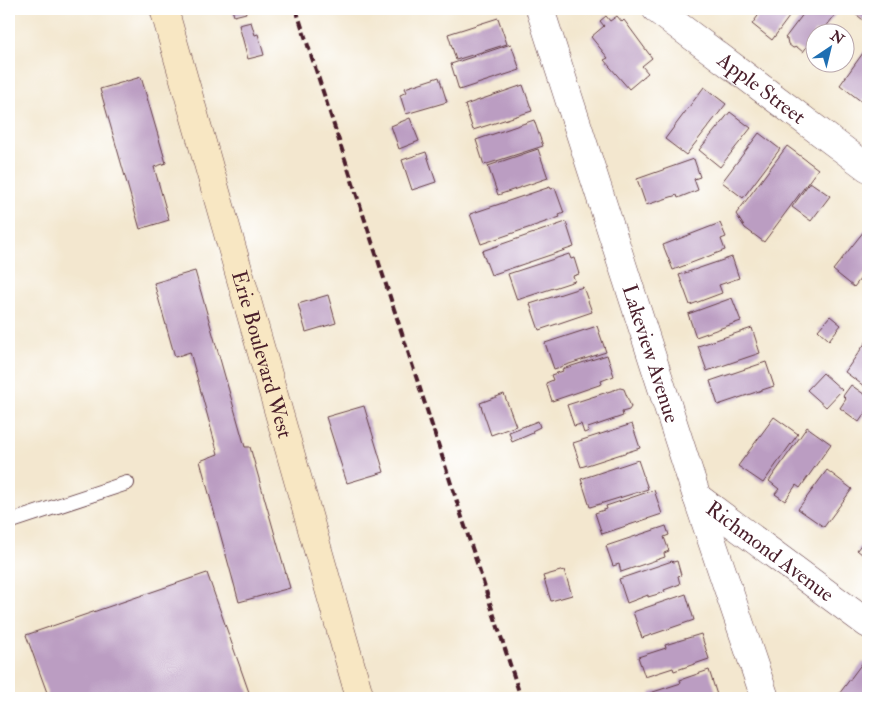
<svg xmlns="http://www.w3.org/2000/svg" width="877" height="707" font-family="'IM FELL Double Pica',serif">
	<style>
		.building { fill: #bb9dc2 }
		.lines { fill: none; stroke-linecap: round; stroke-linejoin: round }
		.service-casing { stroke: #633d44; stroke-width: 16 }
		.minor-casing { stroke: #633d44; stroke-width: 29 }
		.secondary-casing { stroke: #633d44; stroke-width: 29 }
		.service { stroke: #fff; stroke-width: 14 }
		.minor { stroke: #fff; stroke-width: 28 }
		.secondary { stroke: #f8e7c3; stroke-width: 28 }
		.rail { stroke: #4a1f2b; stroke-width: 4; stroke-dasharray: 8 4; stroke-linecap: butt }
		.labels { text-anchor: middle; stroke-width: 4; stroke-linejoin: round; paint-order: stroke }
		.street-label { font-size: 21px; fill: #4a1f2b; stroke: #fff }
	</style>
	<rect width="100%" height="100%" fill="#fff"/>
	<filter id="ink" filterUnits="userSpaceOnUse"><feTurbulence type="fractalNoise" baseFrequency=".02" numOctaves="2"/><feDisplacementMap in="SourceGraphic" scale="10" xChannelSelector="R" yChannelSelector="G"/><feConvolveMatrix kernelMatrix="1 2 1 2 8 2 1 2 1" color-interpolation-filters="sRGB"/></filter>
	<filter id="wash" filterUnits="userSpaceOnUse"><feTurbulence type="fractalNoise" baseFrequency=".0096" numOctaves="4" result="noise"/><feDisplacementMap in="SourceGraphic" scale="20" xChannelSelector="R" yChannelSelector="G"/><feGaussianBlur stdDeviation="1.12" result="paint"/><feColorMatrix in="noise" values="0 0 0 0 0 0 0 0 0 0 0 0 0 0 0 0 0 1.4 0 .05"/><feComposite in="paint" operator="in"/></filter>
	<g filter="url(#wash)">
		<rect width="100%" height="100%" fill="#f3e7cf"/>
		<g id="blocks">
			<!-- building -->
			<path class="building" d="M232,9H245L246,13L234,16Z
				M763,9H793L788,16L789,17L772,40L752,24Z
				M807,9H835L838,11L822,32L819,31L814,32V37L803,52L797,47L793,48L788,44L787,39L785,38Z
				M854,9H868V24L852,11Z
				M606,16L610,21L617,16L622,22L624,20L652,58L642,66L648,73L629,89L604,60L608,58L591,37L604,26L600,21Z
				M498,18L507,44L456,60L448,34Z
				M251,22L255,35L258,34L264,55L248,59L239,25Z
				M511,44L520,70L459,90L451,64Z
				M868,46V93L862,102L840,85Z
				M141,77L166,163L154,167L169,220L140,229L100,89Z
				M439,77L447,102L406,114L400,95L407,92L405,88Z
				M523,85L532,111L473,130L465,105Z
				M704,87L726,104L686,155L665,139Z
				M730,112L751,128L720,167L699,150Z
				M410,118L419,141L399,149L391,126Z
				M534,120L543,146L484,165L476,140Z
				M759,133L780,149L743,198L722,182Z
				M787,146L818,169L764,242L745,228L736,214Z
				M538,149L548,178L498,195L488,166Z
				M426,152L436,182L412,190L402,160Z
				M694,159L700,177L694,179L698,190L678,198L677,195L646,205L637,179Z
				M810,182L830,196L811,221L792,207Z
				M550,187L551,189L555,188L564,213L559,215L560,217L481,244L470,214Z
				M566,222L574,247L491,275L482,251Z
				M720,223L726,237L721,239L725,250L673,270L663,245Z
				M868,226V269L854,287L833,270Z
				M569,254L571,259L574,258L579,274L573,276L575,281L517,300L508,274Z
				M732,257L739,278L719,285L722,293L690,305L679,275Z
				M195,271L245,447H250L290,588L239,602L200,461L218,454L190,352L175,357L154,283Z
				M583,287L592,312L539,330L530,304Z
				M328,295L336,323L306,332L298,304Z
				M732,298L741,321L696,337L688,314Z
				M830,316L841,325L829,340L818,330Z
				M597,326L606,352L554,369L545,343Z
				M752,328L760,353L707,371L698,346Z
				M866,342L868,343V389L845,372Z
				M607,355L614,376L601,381L602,384L552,401L546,383L553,380L551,375L563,371L562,369Z
				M766,362L774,386L718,405L710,381Z
				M823,373L842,390L826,407L807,390Z
				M851,385L868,397V409L859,422L840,408L846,399L843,396Z
				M620,388L624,389L631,407L629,410L622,412L623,416L588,428L589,431L584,433L581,424L574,426L567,405Z
				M504,394L516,426L491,435L480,403Z
				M364,406L384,472L347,483L326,417Z
				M774,417L798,434L763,483L738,466Z
				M538,421L540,427L532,431L533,433L512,442L509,432Z
				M632,424L640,448L581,467L573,443Z
				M807,427L831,444L800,488L796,485L785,501L775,494L779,489L769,481Z
				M638,460L648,489L590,507L581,479Z
				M827,470L852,489L824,527L798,509Z
				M654,490L662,514L602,534L595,513L607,509L606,506Z
				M666,526L669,535L664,537L669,551L664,553L665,557L621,572L619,564L613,566L606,546Z
				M868,535V559L857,550Z
				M672,561L673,562L677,561L681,575L678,576L680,584L664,590L665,592L648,597V595L627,603L619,579Z
				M564,570L572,595L551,601L543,576Z
				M207,573L251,698H49L26,635Z
				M686,594L694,620L642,638L633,612Z
				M701,634L709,659L674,671L673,668L645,677L638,657L666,648L665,645Z
				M863,662L868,665V698H836Z
				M709,670L717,695L706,698H652L650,693L681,683L680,680Z"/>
		</g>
	</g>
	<g filter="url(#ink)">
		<use href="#blocks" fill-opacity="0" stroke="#633d44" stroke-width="1"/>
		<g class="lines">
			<defs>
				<path id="service" d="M9,522L127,483"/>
				<g id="minor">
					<path id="s1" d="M540,9L697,497L765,698"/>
					<path id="s2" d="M656,9L868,168"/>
					<path id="s3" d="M697,497L868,624"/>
				</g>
				<g id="secondary">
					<path id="s4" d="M164,9L360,698"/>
				</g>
			</defs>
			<!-- service casing -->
			<use href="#service" class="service-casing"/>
			<!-- minor casing -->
			<use href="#minor" class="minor-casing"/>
			<!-- secondary casing -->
			<use href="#secondary" class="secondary-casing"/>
			<!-- service -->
			<use href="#service" class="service"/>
			<!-- minor -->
			<use href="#minor" class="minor"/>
			<!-- secondary -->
			<use href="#secondary" class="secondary"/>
			<!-- rail -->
			<path class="rail" d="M296,9L521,698"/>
		</g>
	</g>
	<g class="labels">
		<!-- street labels -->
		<g class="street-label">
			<text dy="7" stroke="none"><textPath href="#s2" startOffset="132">Apple Street</textPath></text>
			<text dy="7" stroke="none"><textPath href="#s4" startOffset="359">Erie Boulevard West</textPath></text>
			<text dy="7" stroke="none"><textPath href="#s1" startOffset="362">Lakeview Avenue</textPath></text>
			<text dy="7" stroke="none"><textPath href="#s3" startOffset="91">Richmond Avenue</textPath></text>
		</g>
	</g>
	<!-- margin -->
	<rect width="877" height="707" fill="none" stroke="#fff" stroke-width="30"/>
	<!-- north arrow -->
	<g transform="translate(830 48) rotate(35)"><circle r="24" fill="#ffffff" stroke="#b7a5aa"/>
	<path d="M0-4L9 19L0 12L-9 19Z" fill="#1f6fb2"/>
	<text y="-8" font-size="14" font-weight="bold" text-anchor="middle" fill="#4a1f2b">N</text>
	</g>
</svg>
